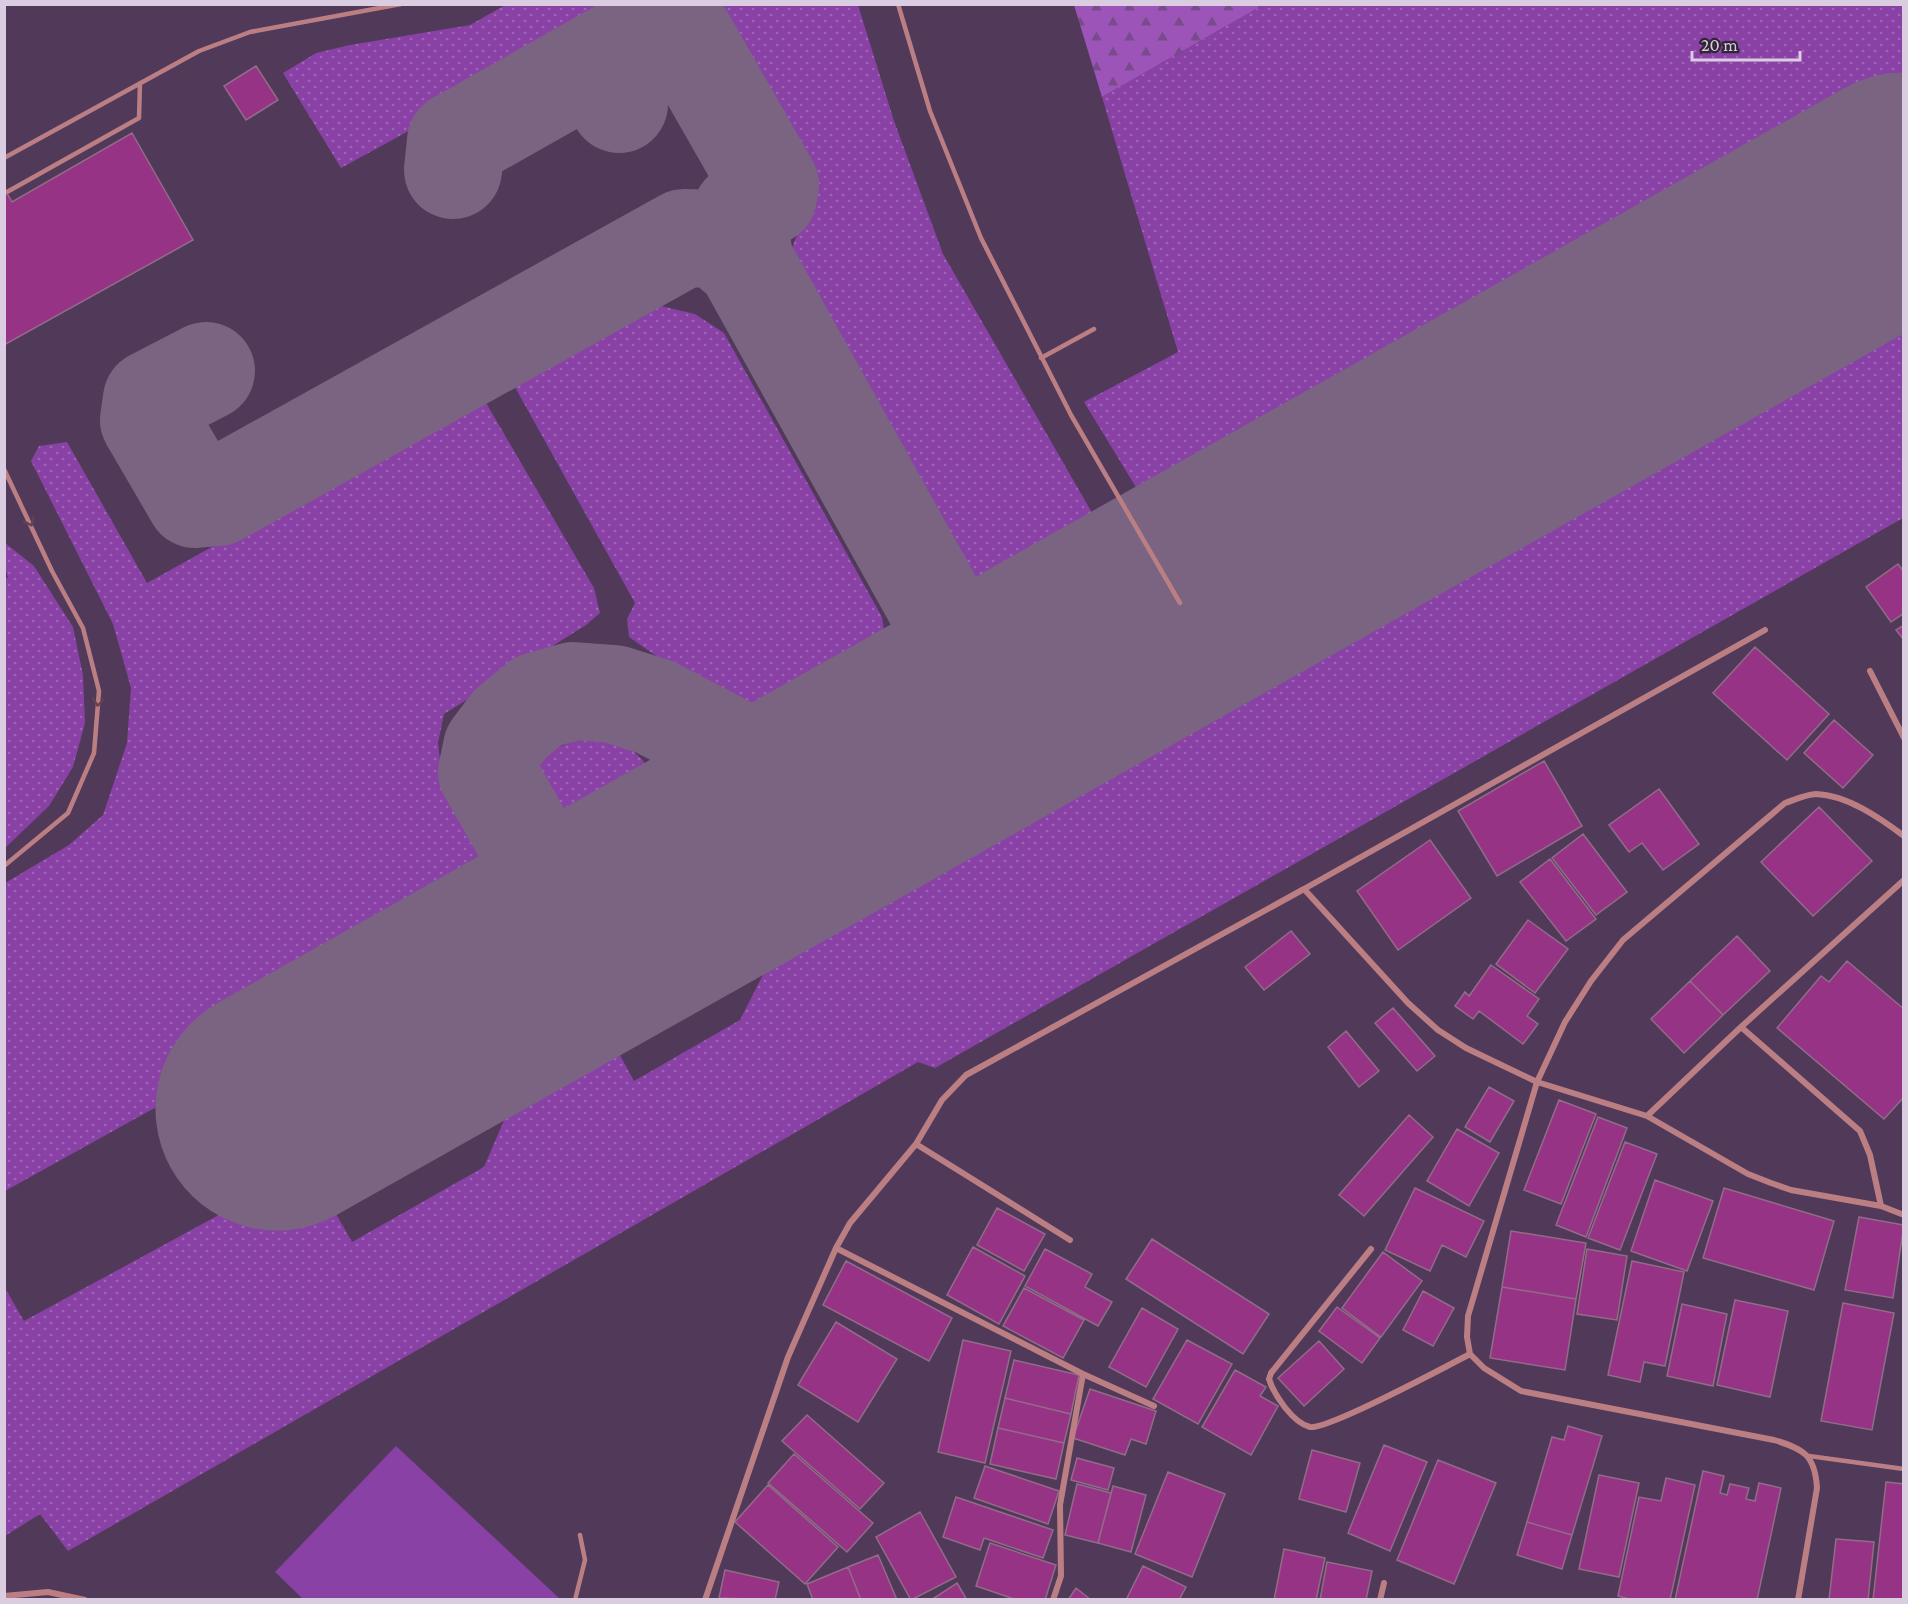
<svg xmlns="http://www.w3.org/2000/svg" width="1908" height="1604" font-family="'Crimson Pro',serif">
	<style>
		.grass { fill: url(#grass-dots) }
		.forest { fill: url(#forest-firs) }
		.garden { fill: #8941a5 }
		.lines { fill: none; stroke-linecap: round; stroke-linejoin: round }
		.taxiway { stroke: #7a6482; stroke-width: 98 }
		.runway { stroke: #7a6482; stroke-width: 243 }
		.building { fill: #973385; stroke: #916c88; stroke-width: 1.5 }
		.lane { stroke: #bb7f83; stroke-width: 4.5 }
		.street { stroke: #bb7f83; stroke-width: 6 }
		.oneway { stroke: #614550 }
	</style>
	<defs>
		<pattern id="grass-dots" width="8" height="8" patternUnits="userSpaceOnUse" patternTransform="scale(1.5)"><rect width="8" height="8" fill="#8941a5"/><path d="M2 2h.1M6 6h.1" fill="none" stroke="#9e64b5" stroke-width="1.8" stroke-linecap="round"/></pattern>
		<pattern id="forest-firs" width="22" height="20" patternUnits="userSpaceOnUse" patternTransform="scale(1.5)"><rect width="22" height="20" fill="#9d54b9"/><path d="M5 1l3.5 6h-7zM16 11l3.5 6h-7z" fill="#794b8a"/></pattern>
	</defs>
	<rect width="100%" height="100%" fill="#51395a"/>
	<!-- grass -->
	<path class="grass" d="M507,4L639,5L341,168L283,73L316,53L350,45L470,25Z
		M688,5H858L894,121L943,254L1106,537L1102,564L1093,580L1028,617L997,615L969,602L947,583L795,307C784,265 788,252 807,214Z
		M1263,5H1903V120L1196,520L1166,518L1148,507L1084,402L1178,352L1102,97Z
		M1903,265V518L935,1068L918,1062L68,1551L40,1514L5,1536V1288L24,1321L309,1166L352,1242L484,1167L544,1027L592,1004L634,1081L740,1020L810,882Z
		M648,303L695,314L724,333L882,617C887,647 889,685 865,709C854,720 827,731 813,739L720,700L629,637L627,619L635,603L511,380Z
		M482,396L594,588L600,613L586,625L444,714L438,743L441,770L513,909L5,1191V883L69,845L103,815L127,743L131,688L113,624L31,461L39,446L67,442L147,583Z
		M5,543L34,566L73,627L83,675L85,723L73,767L49,806L5,848L4,578H8L5,566Z
		M578,738C587,738 598,736 606,738C640,746 669,781 644,813C636,823 596,840 583,847C560,834 515,787 541,759C551,749 566,744 578,738Z"/>
	<!-- forest -->
	<path class="forest" d="M1074,5V4L1263,5L1102,97Z"/>
	<!-- garden -->
	<path class="garden" d="M396,1446L560,1599H303L275,1572Z"/>
	<g class="lines">
		<!-- taxiway -->
		<path class="taxiway" d="M619,104L606,73L610,54L659,27L685,36L770,185L768,196L742,212L739,230L745,262
			M453,170L456,141L610,54
			M206,371L152,399L149,420L195,499L218,497L684,238L717,239L745,262L963,654
			M922,748C951,716 962,698 963,654L991,668L1049,676
			M582,939L487,772L492,748L510,724L538,701L573,691L614,694L655,707L831,799"/>
		<!-- runway -->
		<path class="runway" d="M277,1109L1904,194"/>
	</g>
	<!-- building -->
	<path class="building" d="M256,66L278,100L246,120L224,86Z
		M132,133L193,240L4,345V188L12,202Z
		M1898,564L1904,572V613L1891,622L1866,587Z
		M1904,625V640L1896,630Z
		M1755,647L1829,714L1787,760L1713,693Z
		M1834,720L1873,755L1843,788L1804,753Z
		M1544,761L1582,826L1497,876L1458,811Z
		M1659,789L1699,844L1663,870L1642,843L1629,852L1609,825Z
		M1819,807L1872,861L1813,916L1761,862Z
		M1583,834L1627,892L1596,915L1552,858Z
		M1430,840L1471,898L1398,950L1357,891Z
		M1550,859L1596,919L1566,941L1520,882Z
		M1528,920L1568,949L1535,993L1496,964Z
		M1291,931L1310,954L1264,990L1245,967Z
		M1737,936L1770,971L1723,1015L1690,981Z
		M1847,961L1904,1009V1097L1884,1119L1777,1028L1821,976L1829,982Z
		M1491,965L1539,999L1527,1016L1538,1024L1523,1044L1479,1011L1473,1019L1455,1006L1465,992L1469,996Z
		M1690,981L1723,1015L1684,1053L1651,1019Z
		M1393,1008L1435,1056L1417,1071L1375,1023Z
		M1346,1031L1379,1071L1359,1087L1328,1047Z
		M1489,1087L1514,1101L1490,1142L1465,1127Z
		M1559,1100L1596,1114L1561,1204L1524,1190Z
		M1409,1115L1433,1137L1364,1216L1339,1195Z
		M1598,1117L1627,1128L1586,1237L1556,1225Z
		M1457,1129L1499,1153L1469,1206L1427,1181Z
		M1625,1142L1657,1154L1620,1250L1588,1238Z
		M1655,1180L1713,1201L1687,1271L1631,1251Z
		M1415,1188L1484,1221L1466,1257L1442,1245L1430,1271L1385,1250Z
		M1724,1188L1834,1221L1814,1290L1703,1258Z
		M997,1208L1045,1234L1024,1271L977,1245Z
		M1859,1217L1904,1225L1893,1298L1845,1290Z
		M1511,1231L1586,1243L1576,1299L1502,1287Z
		M1152,1239L1269,1314L1243,1354L1126,1279Z
		M973,1247L1025,1276L999,1324L947,1295Z
		M1045,1249L1092,1274L1085,1287L1112,1302L1098,1326L1025,1286Z
		M1587,1249L1627,1256L1617,1320L1577,1314Z
		M1383,1252L1422,1281L1381,1337L1342,1308Z
		M846,1261L952,1318L929,1361L823,1305Z
		M1632,1261L1684,1272L1665,1366L1644,1362L1640,1382L1608,1375Z
		M1502,1287L1576,1299L1565,1370L1490,1358Z
		M1024,1288L1084,1320L1063,1358L1003,1326Z
		M1423,1291L1454,1308L1433,1346L1403,1330Z
		M1735,1300L1788,1311L1770,1397L1717,1385Z
		M1843,1303L1894,1313L1872,1430L1821,1421Z
		M1682,1304L1727,1314L1713,1386L1667,1376Z
		M1337,1307L1380,1338L1362,1363L1319,1331Z
		M1142,1308L1178,1329L1146,1387L1109,1367Z
		M836,1322L897,1359L858,1422L798,1385Z
		M963,1340L1011,1351L985,1463L938,1452Z
		M1187,1340L1232,1364L1198,1424L1153,1399Z
		M1319,1341L1344,1369L1304,1406L1278,1378Z
		M1014,1360L1079,1375L1071,1414L1005,1398Z
		M1235,1370L1266,1387L1260,1396L1278,1406L1251,1455L1202,1427Z
		M1090,1389L1156,1411L1146,1444L1131,1439L1125,1455L1073,1438Z
		M1005,1398L1071,1414L1064,1443L998,1428Z
		M807,1415L884,1483L860,1509L782,1441Z
		M1568,1426L1602,1436L1572,1535L1527,1522L1552,1437L1564,1440Z
		M998,1428L1064,1443L1056,1479L990,1464Z
		M1384,1445L1427,1462L1390,1551L1348,1533Z
		M1312,1450L1360,1463L1346,1512L1299,1499Z
		M794,1454L873,1523L847,1552L768,1483Z
		M1077,1458L1114,1468L1108,1490L1071,1480Z
		M1438,1460L1496,1483L1454,1584L1397,1560Z
		M985,1466L1059,1491L1048,1524L974,1498Z
		M1703,1471L1724,1476L1720,1493L1727,1495L1730,1484L1749,1488L1746,1499L1755,1501L1759,1483L1781,1488L1757,1600H1675Z
		M1168,1472L1225,1494L1192,1577L1135,1554Z
		M1599,1475L1639,1483L1619,1577L1579,1569Z
		M1666,1478L1695,1485L1670,1600H1633L1618,1596L1639,1497L1661,1501Z
		M1886,1482L1904,1484V1600H1873Z
		M1077,1484L1111,1493L1098,1543L1065,1535Z
		M768,1485L838,1547L805,1584L735,1522Z
		M1113,1486L1146,1495L1131,1552L1098,1543Z
		M956,1497L1053,1530L1043,1558L984,1538L980,1550L943,1537Z
		M920,1512L956,1577L911,1600L876,1537Z
		M1527,1522L1572,1535L1562,1569L1517,1555Z
		M1836,1539L1874,1542L1868,1600H1829Z
		M990,1543L1056,1565L1045,1600H1017L976,1586Z
		M1284,1549L1325,1558L1316,1600H1274Z
		M878,1555L897,1600H861L848,1567Z
		M1327,1562L1372,1571L1366,1600H1320Z
		M1143,1566L1186,1587L1179,1600H1126Z
		M848,1567L861,1600H813L807,1584Z
		M725,1570L779,1582L775,1600L719,1598Z
		M957,1583L967,1600H931Z
		M1076,1588L1091,1600H1068Z"/>
	<g class="lines">
		<!-- lane -->
		<path class="lane" d="M898,4L930,111L981,238L1071,415L1180,603
			M4,158L199,51L250,32L401,4
			M7,192L139,118L140,83
			M1041,358L1094,329
			M4,469L52,571L83,628L99,691L94,753L68,813L4,866
			M1809,1456L1904,1469
			M575,1600L585,1560L580,1535"/>
		<!-- street -->
		<path class="street" d="M1870,671L1904,738
			M1304,889L1765,630
			M1741,1027L1860,1131L1870,1155L1881,1206
			M1647,1116L1741,1027L1904,880
			M916,1144L1070,1240
			M1371,1249L1271,1373L1269,1379C1274,1395 1293,1423 1310,1427C1328,1430 1447,1366 1470,1354
			M1154,1406L1083,1374L836,1248L850,1223L916,1144L942,1100L966,1075L1304,889L1408,1003L1438,1030L1466,1048L1537,1082L1647,1116L1748,1174L1771,1183L1791,1190L1881,1206L1904,1215
			M4,1596L48,1592L85,1600
			M705,1600L788,1357L836,1248
			M1053,1600L1061,1576L1060,1505L1083,1374
			M1380,1600L1384,1583
			M1798,1600L1817,1488C1815,1455 1804,1449 1774,1440L1521,1391L1484,1368L1470,1354L1467,1337L1468,1316L1537,1082L1565,1022L1591,981L1623,940L1785,803C1794,800 1807,794 1816,794C1847,795 1880,818 1904,836"/>
	</g>
	<!-- one-way arrows -->
	<defs><path id="oneway-chevron" d="M-2-3.5L2.5 0L-2 3.5" fill="none" stroke-width="1.6" stroke-linecap="round" stroke-linejoin="round" transform="scale(1.5)"/></defs>
	<g class="oneway">
		<use href="#oneway-chevron" transform="translate(30 522) rotate(65)"/>
		<use href="#oneway-chevron" transform="translate(98 702) rotate(95)"/>
	</g>
	<!-- border -->
	<rect width="1908" height="1604" fill="none" stroke="#dbcde1" stroke-width="12"/>
	<!-- scale -->
	<path d="M1692 51v9h108v-9" fill="none" stroke="#dbcde1" stroke-width="3"/>
	<text x="1701" y="51" font-size="18" fill="#dbcde1" stroke="#302635" stroke-width="4.5" paint-order="stroke">20 m</text>
</svg>
